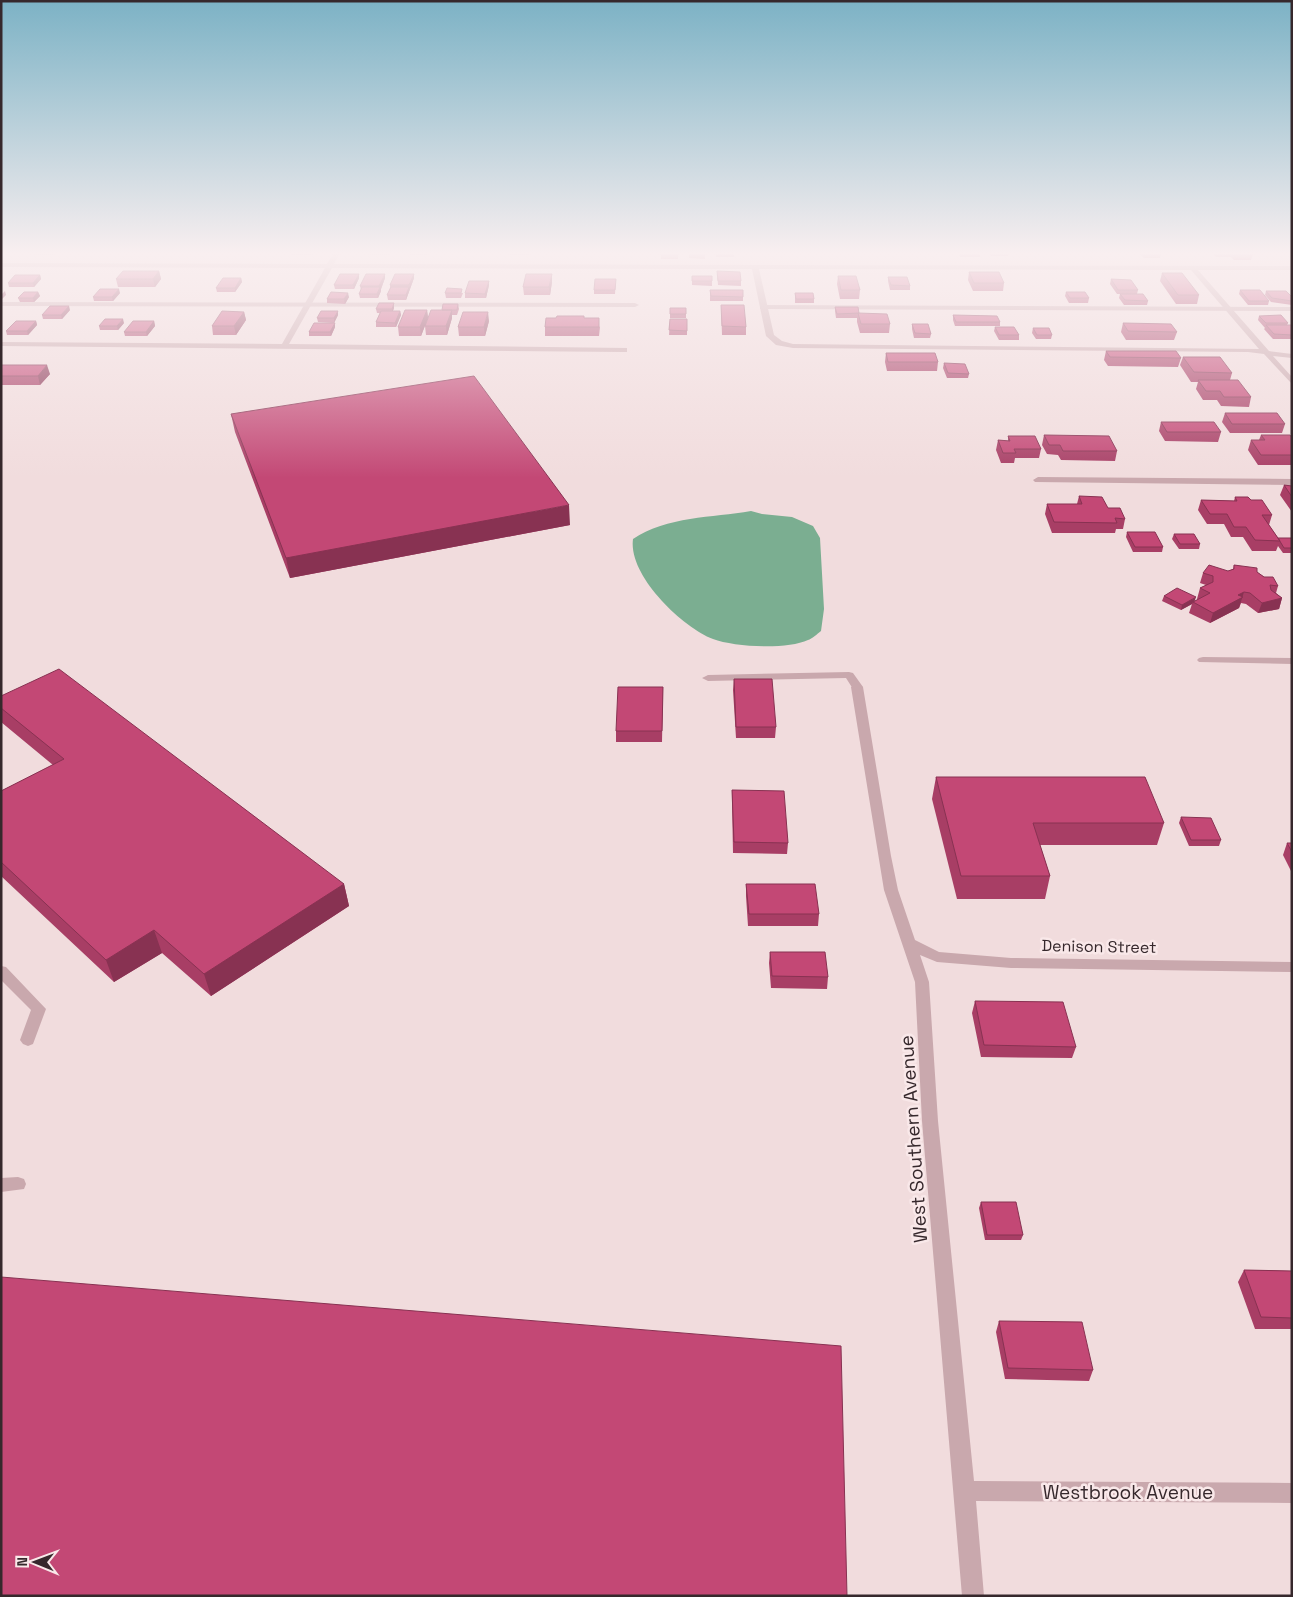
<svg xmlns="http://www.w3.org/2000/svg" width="1293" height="1597" font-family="'Space Grotesk',sans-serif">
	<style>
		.water { fill: #7bae91 }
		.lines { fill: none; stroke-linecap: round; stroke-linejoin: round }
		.lane { fill: #c9a8ad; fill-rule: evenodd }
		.street { fill: #c9a8ad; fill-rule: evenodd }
		.wall { fill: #a83e65 }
		.shaded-wall { fill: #883252 }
		.building { fill: #c34875; stroke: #883252 }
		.labels { text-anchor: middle; stroke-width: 5; stroke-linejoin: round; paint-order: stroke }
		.street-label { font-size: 16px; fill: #36282c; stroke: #f9e8e9 }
		.near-street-label { font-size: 19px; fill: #36282c; stroke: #f9e8e9 }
	</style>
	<rect width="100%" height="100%" fill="#f1dcdd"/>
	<!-- water -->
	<path class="water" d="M751,511L762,514L792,517L813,526L820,538L824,609L821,631C817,634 812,639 808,640C787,650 734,647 713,639C681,626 628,575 633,539C667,516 712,518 751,511Z"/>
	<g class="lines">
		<!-- lane -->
		<path class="lane" d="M1,302L635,303L639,305L635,307L1,306Z
			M760,305L1292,307V311L763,309H760Z
			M1038,477L1292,479V485L1035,482L1033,480Z
			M849,672L853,673L863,687L861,689H853L846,678L708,681L702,678L708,675Z
			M1,966L6,967L46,1009L33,1044L28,1046L23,1044L20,1040L31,1010L1,980Z"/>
		<!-- street -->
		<path class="street" d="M333,254H339L334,264L1292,266V270H1198L1269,351L1292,354V358L1273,356L1292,377V384L1264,354L1248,352L793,348L776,345L766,336L752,269L332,268L289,344L627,348V352H624L1,346V342L282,344L325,268L1,267V263L327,264ZM759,269L1191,270L1259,349L793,344L782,341L774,335Z
			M1203,657L1292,658V664L1199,662L1197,660L1199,658Z
			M857,684L863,687L891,856L898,890L915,940L939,952L1011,958L1292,962V972L1011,968L937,962L920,955L929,982L938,1121L974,1481L1292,1483V1503L976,1501L984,1596H962L922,1121L915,982L884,890L851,687Z
			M18,1177L24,1179L26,1184L24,1189L1,1192V1178Z"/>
	</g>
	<!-- wall -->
	<path class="wall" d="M34,254H53V255Z
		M291,254H313L312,255H291Z
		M366,254H390V255Z
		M410,254H427V255H410Z
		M509,254H529V255H509Z
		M661,254H678V259H661Z
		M689,254H705V259L689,258Z
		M716,254H734V257H716Z
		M959,254H980V257H960Z
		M990,254H1008V256H991Z
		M1140,254H1161L1160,258H1144Z
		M1213,254H1253L1251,260H1234L1231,257H1216Z
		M159,271L161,279L155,287H118L116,279Z
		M717,271L741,281V286L718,285Z
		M969,272L1004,283L1003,291H973L968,280Z
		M1162,273L1199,295L1197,304H1176L1160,281Z
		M414,274V278L406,300H388L387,295L390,288V285Z
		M40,275L41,279L34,287H9L8,283Z
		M692,276H712V286L692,285Z
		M838,276L860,290L859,299H840L837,284Z
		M888,277L910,286V290H890L888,281Z
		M241,278L242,282L235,292H217L216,288Z
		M359,278L354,289H335L334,285Z
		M385,278L381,289V291L378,298H360L359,294L361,290L360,286Z
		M616,279L615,294H594V290Z
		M1111,279L1138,290L1137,294L1148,301L1147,305H1124L1119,298L1120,294H1117L1110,284Z
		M552,282L550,295H524L523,287Z
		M489,285L486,298H465V293Z
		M710,290L743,297V301H710Z
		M1240,290L1269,301L1268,305H1248L1239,294Z
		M1266,291L1292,297V305L1271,302L1265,295Z
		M38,292L40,296L34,302H20L18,298Z
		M1066,292L1089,298L1088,303H1069L1065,296Z
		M120,293L113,301H94L93,297Z
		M445,293H463L461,298H446Z
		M795,293L814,299V303H795Z
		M349,297L345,304L327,303V299Z
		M458,304L459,309L457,315H452V318L447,335H426L425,326L442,310Z
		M721,305L746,327V335H722Z
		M835,307L859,313L890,324L889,333H860L857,322V318H836L835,311Z
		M394,308L393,311H400L401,315L396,327H376V322L380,313H377L376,309Z
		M670,308H686V318H670Z
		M70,310L62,319H43L42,315Z
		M427,310L428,318L421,336H399L398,327Z
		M244,312L246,320L236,335H213L212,326Z
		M338,315L334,323L318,322L317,318Z
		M953,315L1000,322V326H955L953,320Z
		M1259,316L1288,323L1287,325H1292V339H1273L1264,329L1265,328L1258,320Z
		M584,318L600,327L599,336H545V327Z
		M670,319H687V335H669Z
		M36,321L37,325L28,335H7L6,331Z
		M154,321L155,326L147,336H125L124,332Z
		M489,321L485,336H459L458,327Z
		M124,323L118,330H100L99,326Z
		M1123,323L1177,332L1174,340H1126L1121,332Z
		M912,324L931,334L930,338H914L912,329Z
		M335,327L331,336H309V332Z
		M995,327L1019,335V340H999L994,331Z
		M1033,328L1052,335L1051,339H1036L1032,333Z
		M1106,351L1181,358L1178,367L1108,366L1104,360Z
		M886,353L938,362L937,371H887L885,362Z
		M1183,357L1232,373L1230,380L1251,397L1249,407L1221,406L1217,400H1203L1196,389L1198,382H1191L1180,365Z
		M944,363L969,374L968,378H947L943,368Z
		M1,365L50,374L40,385H1Z
		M1225,413L1285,424L1282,433H1230L1222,422Z
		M231,414L570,525L290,578L235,432Z
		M1161,422L1221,432L1218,442L1165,441L1159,431Z
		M1044,435L1117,451L1115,461L1061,460L1058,455L1047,454L1042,445Z
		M1261,435L1292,438V465H1258L1248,450L1251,440H1259Z
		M1008,436L1041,449L1039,458H1015L1014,463H1001L996,450L998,440L1008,441Z
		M1284,485L1292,486V512L1280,495Z
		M1079,496L1108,508L1125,519L1123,529H1116L1115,533H1052L1045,514L1047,504H1077Z
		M1235,497L1251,500L1272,515L1269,525L1278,538H1292V553H1283L1278,546L1276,551H1252L1243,537H1231L1224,524H1207L1198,510L1201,500L1234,501Z
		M1127,532L1163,547L1162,552H1133L1126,537Z
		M1174,534L1200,544L1199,549H1179L1172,539Z
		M1234,565L1257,572L1278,586L1276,593L1282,598L1279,609L1258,613L1246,604L1241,603L1239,608L1210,623L1189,613L1192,604L1181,610L1162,601L1164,596L1195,601L1198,599H1197L1200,588L1206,585L1200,583L1203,573L1228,571L1233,569Z
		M734,679L776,727L775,738H736L733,690Z
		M663,687L662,742H616V731Z
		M1,696L344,884L349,906L211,996L162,953L114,982L1,876V791L53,765L1,722Z
		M936,777L1164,823L1157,845H1040L1050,876L1045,899H957L932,799Z
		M732,790L788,843L787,854L733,853L732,801Z
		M1181,817L1221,840L1219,846H1189L1179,823Z
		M1287,843H1292V873L1283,855Z
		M746,884L819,914L818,926H748L746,896Z
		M770,952L828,977L827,989L771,988L769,963Z
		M975,1001L1076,1047L1072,1058L981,1057L972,1013Z
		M981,1202L1023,1235L1021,1240H985L979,1208Z
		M1244,1270L1292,1271V1329H1255L1238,1282Z
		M999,1321L1093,1370L1089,1381L1005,1379L996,1332Z"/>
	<!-- shaded-wall -->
	<path class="shaded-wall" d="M159,271L161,279L155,287L153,279Z
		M359,274V278L354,289L353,285Z
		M385,274V278L381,289V291L378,298L377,294L380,288L379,286Z
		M414,274V278L406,300V295Z
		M552,274V282L550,295L549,287Z
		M40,275L41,279L34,287L33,283Z
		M241,278L242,282L235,292V288Z
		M489,281V285L486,298L485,294Z
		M119,289L120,293L113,301L112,297Z
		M5,291L6,295L1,300V295Z
		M38,292L40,296L34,302L33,298Z
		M348,293L349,297L345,304L344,299Z
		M394,303V308L392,313V309Z
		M69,306L70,310L62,319L61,315Z
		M427,310L428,318L421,336L420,327Z
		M452,310V318L447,335L446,326Z
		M338,311V315L334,323V318Z
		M400,311L401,315L396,327L395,323Z
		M244,312L246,320L236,335L234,326Z
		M488,312L489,321L485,336L484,327Z
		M123,319L124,323L118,330L117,326Z
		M36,321L37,325L28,335L27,331Z
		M154,321L155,326L147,336L146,332Z
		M335,323V327L331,336L330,332Z
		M47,365L50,374L40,385L38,376Z
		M569,505L570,525L290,578L286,558Z
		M1244,592L1239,608L1210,623L1213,613L1238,595Z
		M1196,597L1194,603L1193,602L1192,604L1181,610L1182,605Z
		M1282,598L1279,609L1258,613L1262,603Z
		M344,884L349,906L211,996L204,974Z
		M154,930L162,953L114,982L106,960Z"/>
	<!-- building -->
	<path class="building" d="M661,254H678V255H661Z
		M689,254H705V255Z
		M123,271H159L153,279H116Z
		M717,271L740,272L741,281H718Z
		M969,272H999L1004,283H974Z
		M1162,273H1182L1199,295H1178Z
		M340,274H359L353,285H334Z
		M366,274H385L379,286H360Z
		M395,274H414L409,285H390Z
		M526,274H552L549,287H523Z
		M15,275H40L33,283H8Z
		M692,276H712V281H692Z
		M838,276H856L860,290H841Z
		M888,277H907L910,286L891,285Z
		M223,278H241L235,288H216Z
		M595,279H616L615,290H594Z
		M1111,279L1131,280L1138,290H1118Z
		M469,281H489L485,294L465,293Z
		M362,287H380L377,294H359Z
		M391,287H409L406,295H387Z
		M447,288L462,289L461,293H445Z
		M100,289H119L112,297H93Z
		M710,290H743V297L711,296Z
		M1240,290H1260L1269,301H1249Z
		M1266,291H1286L1292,297V301L1272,298Z
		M24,292H38L33,298H18Z
		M331,292L348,293L344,299H327Z
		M1066,292H1085L1089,298H1070Z
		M795,293H813L814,299H796Z
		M1120,294H1143L1148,301L1125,300Z
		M379,303H394L392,309H376Z
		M443,304H458L457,310H442Z
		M721,305H744L746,327L722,326Z
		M50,306H69L61,315H42Z
		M835,307H858L859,313L837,314Z
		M670,308H686V314H670Z
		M405,310H427L420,327H398Z
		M431,310H452L446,326H425Z
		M222,311L244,312L234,326H212Z
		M321,311H338L334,318H317Z
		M381,311H400L395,323L376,322Z
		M463,312H488L484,327H458Z
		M858,313L887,314L890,324H861Z
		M953,315L997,316L1000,322H956Z
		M1281,315L1288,323H1266L1259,316Z
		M557,316H584V318H599V327H545L546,318H556Z
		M105,319H123L117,326H99Z
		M670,319H687V331L669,330Z
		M16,321H36L27,331H6Z
		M133,321H154L146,332H124Z
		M314,323H335L330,332H309Z
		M1123,323L1171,324L1177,332L1128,331Z
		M912,324H928L931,334L915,333Z
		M1266,325H1292V335L1274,334Z
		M995,327H1014L1019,335H999Z
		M1033,328H1049L1052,335H1037Z
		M1106,351H1176L1181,358L1110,357Z
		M886,353H935L938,362H888Z
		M1183,357H1220L1232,373L1194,372Z
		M944,363L965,364L969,374L948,373Z
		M1,365H47L38,376H1Z
		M474,376L569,505L286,558L231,414Z
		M1198,380H1238L1251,397H1224L1220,391H1206Z
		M1225,413H1277L1285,424H1232Z
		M1161,422H1214L1221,432H1167Z
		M1044,435L1109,436L1117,451H1063L1060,445H1049Z
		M1261,435H1290L1292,438V455H1261L1251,440H1265Z
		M1008,436H1035L1041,449H1014L1016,453H1003L998,440L1010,441Z
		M1284,485L1292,486V497Z
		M1079,496L1102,497L1108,508H1120L1125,519L1115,518L1117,523L1054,522L1047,504H1082Z
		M1235,497H1248L1251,500H1262L1272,515H1262L1280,541L1255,540L1246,527H1234L1227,514H1210L1201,500L1237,501Z
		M1127,532H1155L1163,547H1135Z
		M1174,534H1194L1200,544H1180Z
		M1278,538H1292V548H1284Z
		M1209,565L1228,571L1234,569V565L1257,568V572L1264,577H1273L1278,586L1270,585L1271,590L1282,598L1262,603L1250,593L1244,592L1238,595L1243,597L1213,613L1193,602L1210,593L1200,588L1213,582V576L1203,573Z
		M1177,588L1196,597L1182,605L1164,596Z
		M59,669L344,884L204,974L154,930L106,960L1,862V791L64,759L1,708V696Z
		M734,679H772L776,727H736Z
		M618,687H663L662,731H616Z
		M936,777H1145L1164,823H1033L1050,876H961Z
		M732,790L784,791L788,843L734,842Z
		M1181,817L1211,818L1221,840H1191Z
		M1287,843H1292V852Z
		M746,884H815L819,914H749Z
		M770,952H825L828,977L772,976Z
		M975,1001L1063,1002L1076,1047L984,1045Z
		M981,1202H1016L1023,1235H987Z
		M1244,1270L1292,1271V1318L1261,1317Z
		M1,1277L841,1346L847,1596H1Z
		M999,1321L1082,1322L1093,1370L1008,1368Z"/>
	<!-- sky -->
	<linearGradient id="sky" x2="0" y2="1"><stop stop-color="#7cb2c5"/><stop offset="0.53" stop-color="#f9eff0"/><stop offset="1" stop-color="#f9eff0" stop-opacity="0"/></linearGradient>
	<rect width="1293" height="478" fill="url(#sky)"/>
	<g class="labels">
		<!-- street labels -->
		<g class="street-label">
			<text transform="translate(1099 946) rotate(1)" y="6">Denison Street</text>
		</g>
		<!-- near-street labels -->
		<g class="near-street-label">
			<text transform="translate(913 1139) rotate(-94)" y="7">West Southern Avenue</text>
			<text x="1128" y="1499">Westbrook Avenue</text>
		</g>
	</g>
	<!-- border -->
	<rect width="1293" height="1597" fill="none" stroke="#36282c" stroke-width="5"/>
	<!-- north arrow -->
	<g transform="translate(35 1562) rotate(271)" stroke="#f9e8e9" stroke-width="4" paint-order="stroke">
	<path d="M0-4L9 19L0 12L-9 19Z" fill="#36282c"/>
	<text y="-8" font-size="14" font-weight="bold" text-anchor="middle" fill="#36282c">N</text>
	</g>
</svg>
